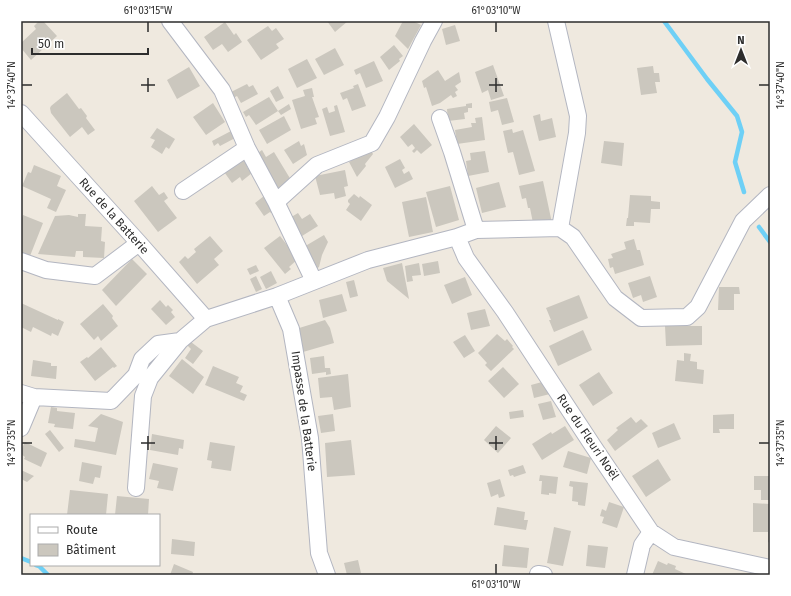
<svg xmlns="http://www.w3.org/2000/svg" width="791" height="596" font-family="'Fira Sans',sans-serif">
	<style>
		.lines { fill: none; stroke-linecap: round; stroke-linejoin: round }
		.stream { stroke: #6ed0f6; stroke-width: 4.5 }
		.building { fill: #cbc7be }
		.street-casing { stroke: #b3b6c1; stroke-width: 18 }
		.street { stroke: #fff; stroke-width: 16 }
		.ticks { fill: none; stroke: #2d2d2d; stroke-width: 1.5 }
		.labels { text-anchor: middle; stroke-width: 4; stroke-linejoin: round; paint-order: stroke }
		.street-label { font-size: 12px; fill: #2d2d2d; stroke: #fff }
		.neatline { fill: none; stroke: #2d2d2d; stroke-width: 1.5 }
		.ticks-label { font-size: 10px; text-anchor: middle; fill: #2d2d2d }
	</style>
	<rect width="100%" height="100%" fill="#efe9df"/>
	<g class="lines">
		<!-- stream -->
		<path class="stream" d="M664,21L707,79L737,116L742,132L735,162L744,192
			M759,227L770,242
			M21,558L31,562
			M36,565L39,566L48,575"/>
	</g>
	<!-- building -->
	<path class="building" d="M39,21H43L57,36L31,60L21,48V43L36,29L34,26Z
		M327,21H348L335,32Z
		M403,21H413L421,25L408,49L395,36Z
		M225,22L234,35L236,33L242,42L228,52L222,44L213,50L204,37Z
		M455,25L460,41L446,45L442,29Z
		M268,26L272,31L276,28L284,39L276,44L279,48L261,60L247,40Z
		M394,45L403,56L399,59L400,61L389,70L380,57Z
		M335,48L344,65L324,75L315,59Z
		M307,59L317,78L297,88L288,69Z
		M374,61L383,81L366,88L360,73L356,75L354,70Z
		M493,65L504,96L491,100L488,90L482,93L475,72Z
		M653,66L654,73H659L660,82H655L657,93L641,95L637,68Z
		M189,67L200,86L177,99L167,80Z
		M438,70L445,81L459,72L461,82L455,86L458,90L455,92L457,96L453,98L451,95L440,103L432,106L426,87L424,88L422,81Z
		M247,84L249,87L253,85L258,94L241,103L237,96L233,98L231,92Z
		M358,84L366,106L352,111L347,98L343,100L340,93L354,88L353,86Z
		M278,86L284,98L276,102L270,91Z
		M312,88L314,97H312L319,117L315,118L317,124L301,129L292,100L305,96L303,90Z
		M67,93L79,109L81,108L87,116L86,118L95,130L88,135L82,127L70,137L51,113L50,108L51,106Z
		M269,97L278,111L289,104L291,109L281,115L278,111L256,125L249,115L246,117L243,112Z
		M507,98L514,122L502,125L498,110L491,112L489,102Z
		M213,103L225,122L206,135L193,117Z
		M472,103V108H468V112L464,113L465,119L448,121L447,109L466,106V104Z
		M337,105L345,132L330,136L322,109L327,107L329,113L335,111L334,106Z
		M540,114L541,121L552,118L556,137L539,141L533,116Z
		M284,116L291,130L267,144L259,130Z
		M482,117L485,140L457,144L455,130L472,127L471,123H476L475,118Z
		M414,124L432,145L421,154L417,150L414,153L412,151L415,148L412,144L408,147L400,137Z
		M157,128L175,139L169,149L166,147L162,154L151,147L155,140L150,138Z
		M512,129L513,133L523,130L535,171L519,175L513,152L508,153L503,131Z
		M231,131L237,137L220,146L218,143L214,146L212,141Z
		M299,141L301,146L304,144L307,155L293,164L284,150Z
		M604,141L624,143L622,166L601,163Z
		M370,149L373,154L365,164L366,166L357,177L349,162Z
		M262,150L266,157L274,152L291,180L274,191L254,156Z
		M485,151L489,172L468,176L466,161L471,160L470,153Z
		M243,155L250,164L247,167L252,173L242,181L240,177L232,183L222,169Z
		M400,159L405,168L402,170L404,174L409,171L413,179L395,188L385,167Z
		M34,165L61,176L57,186L66,190L56,212L47,208L51,199L22,186L28,172L31,173Z
		M345,170L348,186L344,187L346,196L335,199L334,193L320,195L315,176Z
		M543,181L552,223H533L530,208H528L526,198L522,199L519,186Z
		M499,182L506,207L482,213L476,188Z
		M152,186L159,195L164,192L168,198L164,201L177,218L158,232L134,201Z
		M450,186L459,220L436,227L426,192Z
		M354,194L359,198L360,196L372,205L361,221L346,210L350,204L348,202V200Z
		M630,195L651,196V201L660,202V209H651L650,223L634,222V226H626L627,218H628Z
		M264,196L275,211L271,213L270,212L264,216L255,203Z
		M426,197L433,232L409,237L402,202Z
		M298,213L302,219L310,214L318,226L302,236L295,224L288,219Z
		M78,214H86L85,226L102,227L101,241L105,242L104,258L83,257V251H76L75,257L38,254L55,216L69,215L78,217Z
		M23,215L43,223L30,256L21,252V221Z
		M324,235L328,242L322,255L319,267L312,272L302,248Z
		M210,236L223,251L214,259L219,265L197,284L179,262L185,256L188,259L196,252L194,249Z
		M280,236L298,259L289,267L291,269L285,274L264,248Z
		M634,239L637,250H640L644,265L615,274L613,267L610,268L608,259L613,258L611,254L626,249L624,242Z
		M132,259L147,274L116,306L102,290Z
		M438,261L440,273L424,276L422,264Z
		M402,263L409,299L387,281L383,268Z
		M419,263L421,275L412,276L413,281L407,282L405,266Z
		M256,265L259,271L250,275L247,269Z
		M271,271L277,283L266,289L260,277Z
		M256,276L262,289L256,292L250,279Z
		M650,276L657,297L643,302L641,295L633,298L628,283Z
		M465,277L472,295L452,304L444,285Z
		M354,280L358,296L350,298L346,282Z
		M719,287H739L740,294H734V310H718Z
		M342,294L347,311L323,318L319,300Z
		M579,295L588,318L554,332L549,320H551L546,308Z
		M160,300L166,307L168,305L173,310L171,312L175,317L166,325L151,309Z
		M21,303L58,320V319L64,322L58,336L52,333L51,336L33,327L31,332L21,327Z
		M103,304L113,316L112,318L118,326L101,341L98,336L94,340L80,324Z
		M485,309L490,326L471,330L467,313Z
		M325,320L330,328L334,343L303,352L296,329Z
		M665,326H702V345L666,346Z
		M583,330L592,350L558,366L549,346Z
		M497,334L505,341L507,339L513,346L512,347L514,349L491,371L485,365L487,363L478,353Z
		M465,335L475,351L464,358L453,342Z
		M191,342L203,351L193,364L185,358L191,349L187,345Z
		M101,347L117,366L114,368L113,367L95,381L80,362L87,357L88,358Z
		M684,353L691,354L690,361L697,362V369L704,370L703,384L675,381L677,360L684,361Z
		M324,356L325,368H330L331,374L326,375V372L312,374L310,358Z
		M182,359L204,377L193,394L169,376Z
		M33,360L51,363V366H57L56,379L31,376Z
		M213,366L239,377L236,383L243,386L240,392L247,395L244,401L205,385Z
		M503,367L519,384L504,398L488,381Z
		M599,372L613,393L593,406L579,385Z
		M348,374L351,407L334,410L332,397L320,398L318,378Z
		M542,382L550,394L534,398L531,385Z
		M551,401L556,417L543,420L538,404Z
		M51,407L57,408V411L75,413L73,429L54,427L55,424L48,423Z
		M523,410L524,417L510,419L509,412Z
		M101,414L123,422L116,455L74,447L75,439L95,442L98,428L88,426Z
		M333,414L335,431L321,433L318,416Z
		M734,414V429H719L720,433H713V415Z
		M631,417L636,423L641,419L648,426L615,451L607,440L618,430L616,428Z
		M674,423L681,439L658,448L652,433Z
		M496,426L511,438L498,453L484,440Z
		M565,426L574,440L542,460L532,444L551,432L552,434Z
		M50,430L64,448L59,452L45,434Z
		M152,434L184,440L183,449L179,448L178,455L150,450Z
		M351,440L355,475L327,477L325,443Z
		M25,442L47,453L41,467L24,459L25,457L21,454V450Z
		M210,442L235,446L231,471L211,468L212,461L207,460Z
		M568,451L591,458L587,474L563,467Z
		M658,459L671,480L646,497L632,476Z
		M82,462L102,466L100,478L95,477L93,484L79,481Z
		M153,463L178,468L173,491L157,488L159,481L149,479Z
		M523,465L526,473L514,477L513,475L510,476L508,470Z
		M21,470L34,476L27,482L21,479Z
		M540,475L558,477L556,494L549,493V495L541,494L542,481H539Z
		M754,476H770V500H761V490H754Z
		M500,479L505,496L499,498L498,494L491,497L487,483Z
		M570,481L588,483L585,506L578,505V502L572,501L573,487L569,486Z
		M70,490L108,494L106,515H67Z
		M117,496L149,499L148,515H115Z
		M609,502L624,507L617,528L602,523L604,517L600,516L602,509L606,511Z
		M753,503L770,504V543L768,542V532H753Z
		M497,507L525,512L524,520H528L526,530L494,525Z
		M554,527L571,531L563,566L547,563Z
		M172,539L195,542L194,556L171,554Z
		M504,545L529,548L527,568L502,566Z
		M588,545L608,547L605,568L586,566Z
		M358,560L361,573L355,575H347L344,563Z
		M658,561L667,565L668,563L676,566L675,569L688,575H652Z
		M174,564L193,572L192,575H170Z"/>
	<g class="lines">
		<defs>
			<path id="street" d="M170,21L222,90L247,148L276,202L314,281
				M556,21L578,116L577,133L560,228
				M21,113L139,243L206,319
				M440,118L452,152L476,230
				M183,191L247,148
				M276,202L317,165L372,143L387,117L423,41L434,21
				M457,237L466,258L505,312L593,446L651,532L674,547L770,568
				M21,261L46,270L95,276L139,243
				M277,296L291,329L310,438L319,553L327,575
				M21,393L34,397L111,401L136,375L142,359L158,344L180,341
				M21,428L34,397
				M136,488L143,396L150,378L180,341L206,319L277,296L368,260L457,237L476,230L560,228L573,237L615,298L641,318L687,317L698,307L743,221L770,195
				M538,574L544,575
				M635,575L642,545L651,532"/>
		</defs>
		<!-- street casing -->
		<use href="#street" class="street-casing"/>
		<!-- street -->
		<use href="#street" class="street"/>
	</g>
	<!-- ticks -->
	<path class="ticks" d="M148,22V32M496,22V32M148,78V92M496,78V92M22,85H32M141,85H155M489,85H503M759,85H769M148,436V450M496,436V450M22,443H32M141,443H155M489,443H503M759,443H769M496,564V574"/>
	<g class="labels">
		<!-- street labels -->
		<g class="street-label">
			<text transform="translate(114 216) rotate(48)" y="4">Rue de la Batterie</text>
			<text transform="translate(304 411) rotate(82)" y="4">Impasse de la Batterie</text>
			<text transform="translate(588 437) rotate(56)" y="4">Rue du Fleuri Noël</text>
		</g>
	</g>
	<!-- border -->
	<rect width="791" height="596" fill="none" stroke="#ffffff" stroke-width="44"/>
	<!-- legend -->
	<rect x="30" y="514" width="130" height="52" fill="#ffffff" stroke="#ababab"/>
	<rect x="38" y="527" width="20" height="6" fill="#ffffff" stroke="#ababab"/>
	<text x="66" y="534" font-size="12" fill="#2d2d2d">Route</text>
	<rect x="38" y="544" width="20" height="12" fill="#cbc7be" stroke="#ababab"/>
	<text x="66" y="554" font-size="12" fill="#2d2d2d">Bâtiment</text>
	<!-- north arrow -->
	<g transform="translate(741 50)" stroke="#ffffff" stroke-width="3" paint-order="stroke">
	<path d="M0-3L7 15L0 10L-7 15Z" fill="#2d2d2d"/>
	<text y="-6" font-size="11" font-weight="bold" text-anchor="middle" fill="#2d2d2d">N</text>
	</g>
	<!-- scale -->
	<path d="M32 48v6h116v-6" fill="none" stroke="#2d2d2d" stroke-width="2"/>
	<text x="38" y="48" font-size="12" fill="#2d2d2d" stroke="#ffffff" stroke-width="3" paint-order="stroke">50 m</text>
	<rect x="22" y="22" width="747" height="552" class="neatline"/>
	<g class="ticks-label">
		<text x="148" y="14">61°03'15"W</text>
		<text x="496" y="14">61°03'10"W</text>
		<text transform="translate(11 85) rotate(-90)" y="4">14°37'40"N</text>
		<text transform="translate(780 85) rotate(-90)" y="4">14°37'40"N</text>
		<text transform="translate(11 443) rotate(-90)" y="4">14°37'35"N</text>
		<text transform="translate(780 443) rotate(-90)" y="4">14°37'35"N</text>
		<text x="496" y="588">61°03'10"W</text>
	</g>
</svg>
